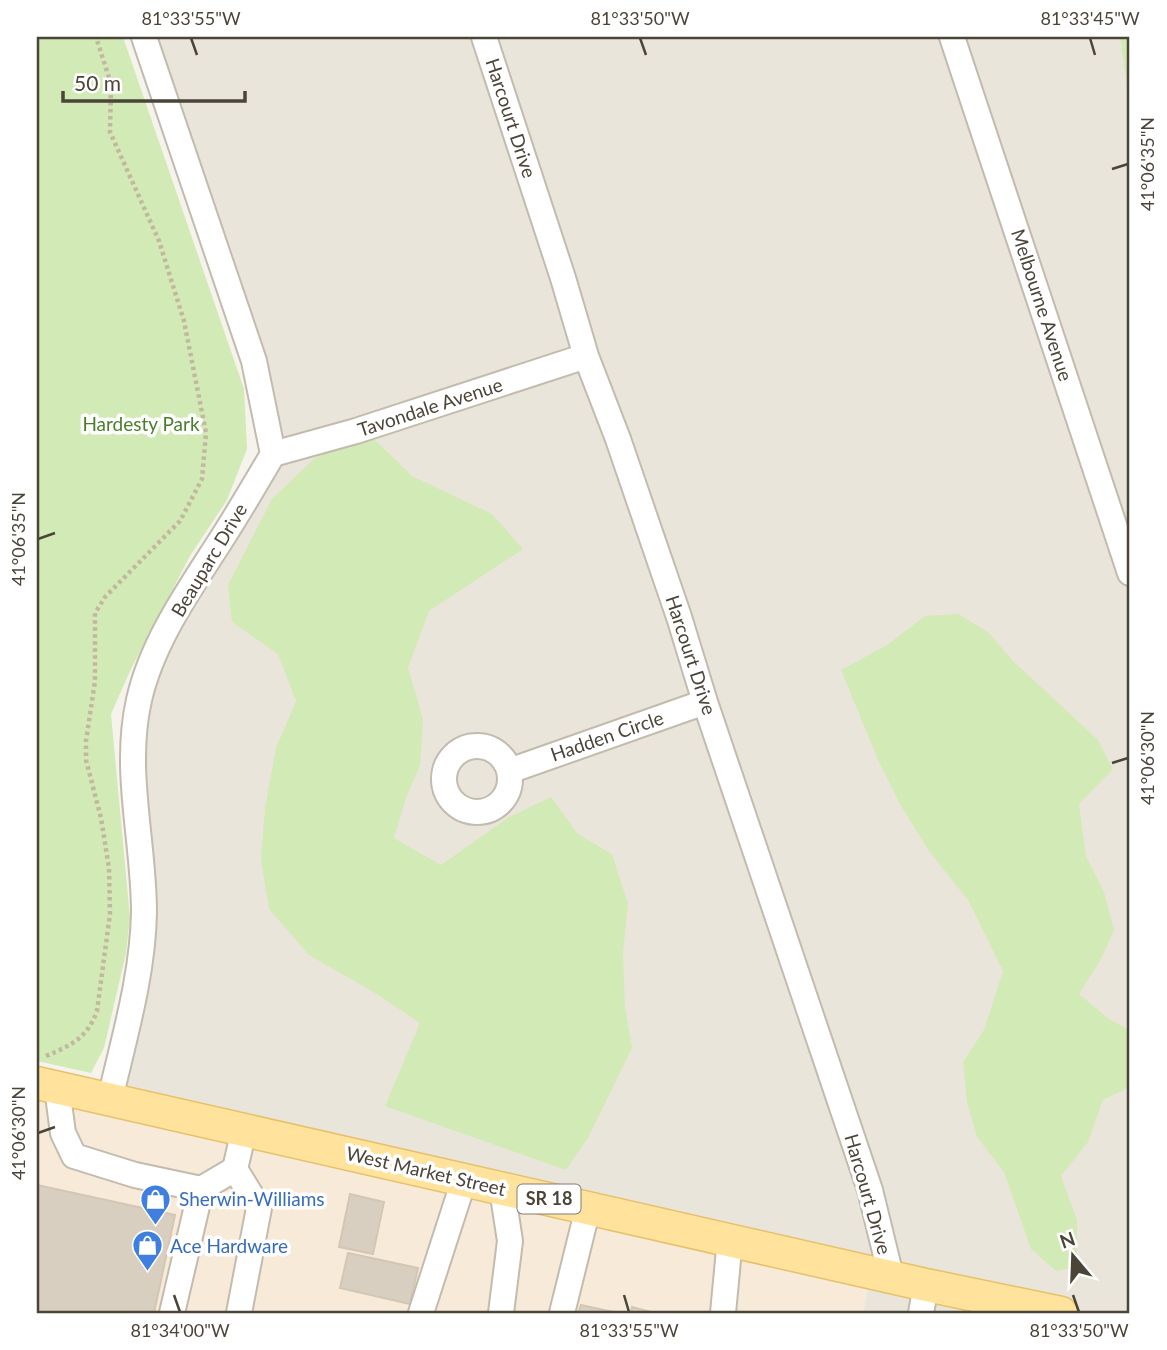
<svg xmlns="http://www.w3.org/2000/svg" width="1167" height="1350" font-family="Lato,sans-serif">
	<style>
		.residential { fill: #eae5da }
		.commercial { fill: #f7ead8 }
		.green { fill: #d2eab5 }
		.building { fill: #d8cfc1; stroke: #d3c7b4; stroke-width: 2 }
		.lines { fill: none; stroke-linecap: round; stroke-linejoin: round }
		.minor-casing { stroke: #c2bbae; stroke-width: 28 }
		.major-casing { stroke: #e6c16a; stroke-width: 35 }
		.path { stroke: #c4b79f; stroke-width: 4.5; stroke-dasharray: 3.5 3.5; stroke-linecap: butt }
		.minor { stroke: #fff; stroke-width: 24 }
		.major { stroke: #ffe39c; stroke-width: 32 }
		.ticks { fill: none; stroke: #4b4439; stroke-width: 2.5 }
		.labels { text-anchor: middle; stroke-width: 7; stroke-linejoin: round; paint-order: stroke }
		.shield { fill: #fff; stroke: #817c74; stroke-width: 2 }
		.shield-label { font-size: 18px; font-weight: bold; fill: #4b4439 }
		.street-label { font-size: 19px; fill: #4b4439; stroke: #fff }
		.park-label { font-size: 19px; fill: #4a7f2a; stroke: #fff }
		.shop-label { font-size: 19px; fill: #366cbe; stroke: #fff; text-anchor: start }
		.neatline { fill: none; stroke: #4b4439; stroke-width: 2.5 }
		.ticks-label { font-size: 18px; text-anchor: middle; fill: #4b4439 }
	</style>
	<rect width="100%" height="100%" fill="#f6f3ec"/>
	<!-- residential -->
	<path class="residential" d="M144,37H1130V1313H863L871,1272L110,1099L131,1010L140,697L273,454Z"/>
	<!-- commercial -->
	<path class="commercial" d="M37,1085L871,1272L863,1313H37Z"/>
	<!-- green -->
	<path class="green" d="M37,37H123L244,389L247,449L227,500L190,556L130,671L111,714L130,918L126,953L104,1048L91,1073L37,1061Z
		M1120,37H1130V101L1129,99Z
		M370,435L412,476L492,514L523,549L429,611L408,667L423,720L420,765L406,798L394,838L441,865L509,817L551,797L578,834L612,854L628,904L623,953L625,1007L632,1048L589,1136L566,1170L385,1106L420,1023L375,993L309,955L269,909L261,860L265,807L276,748L296,701L278,654L232,622L228,585L272,499L315,458Z
		M958,614L988,632L1013,661L1098,740L1113,769L1079,804L1086,856L1104,892L1114,930L1101,959L1079,994L1109,1019L1130,1030V1087L1103,1100L1088,1142L1061,1176L1077,1220V1267L1056,1271L1031,1249L1004,1172L977,1137L967,1102L963,1062L984,1030L1003,971L968,900L929,851L901,806L878,760L841,670L887,645L925,616Z"/>
	<!-- building -->
	<path class="building" d="M37,1185L175,1215L154,1313H37Z
		M350,1194L384,1202L373,1254L339,1247Z
		M348,1253L418,1268L410,1304L340,1288Z
		M581,1305L618,1313H578Z
		M632,1307L651,1312L650,1313H631Z"/>
	<g class="lines">
		<defs>
			<path id="minor" d="M484,37L563,278L586,356L618,439L679,617L705,702L870,1190L891,1276
				M952,37L1130,573
				M273,454L356,431L586,356
				M444 779a33 33 0 1 1 66 0a33 33 0 1 1-66 0Z
				M509,771L705,702
				M57,1088L63,1133L74,1156L135,1175L201,1189
				M110,1099C124,1038 143,975 144,912C144,841 123,771 139,700C152,642 189,590 221,540C239,512 256,483 273,454L254,361L144,37
				M172,1313L201,1189L235,1169
				M239,1313L259,1208L235,1169L244,1130
				M421,1313L464,1180
				M501,1313L510,1241L502,1189
				M562,1313L588,1208
				M723,1313L730,1239
				M921,1313L926,1285"/>
			<path id="major" d="M37,1083L926,1285L1061,1313"/>
		</defs>
		<!-- minor casing -->
		<use href="#minor" class="minor-casing"/>
		<!-- major casing -->
		<use href="#major" class="major-casing"/>
		<!-- path -->
		<path class="path" d="M46,1056C72,1045 87,1038 97,1011L110,914L109,868L101,818L86,760V741L95,681V613L105,597L180,521L202,479L206,433L184,321L159,241L110,132L111,84L96,37"/>
		<!-- minor -->
		<use href="#minor" class="minor"/>
		<!-- major -->
		<use href="#major" class="major"/>
	</g>
	<!-- ticks -->
	<path class="ticks" d="M191,38L197,55M640,38L646,55M1090,38L1095,55M1112,169L1128,164M38,539L55,533M1112,763L1128,758M38,1133L55,1127M174,1295L180,1312M624,1295L629,1312M1073,1295L1079,1312"/>
	<!-- icons -->
	<defs>
		<symbol id="shop-pin" viewBox="-11 -11 22 30"><path d="M0 17L-7.5 6A9.5 9.5 0 1 1 7.5 6Z" fill="#3f7fe0" stroke="#fff"/><path d="M-5-2.5h2.3a2.7 3.5 0 0 1 5.4 0H5L5.5 6h-11ZM-1.5-2.5h3a1.5 2.3 0 0 0-3 0Z" fill="#fff"/></symbol>
	</defs>
	<g fill-rule="evenodd">
		<use href="#shop-pin" x="138" y="1182" width="35" height="47"/>
		<use href="#shop-pin" x="130" y="1228" width="35" height="47"/>
	</g>
	<g class="labels">
		<!-- shield labels -->
		<rect class="shield" x="517.5" y="1184.5" width="63" height="29" rx="5"/>
		<g class="shield-label">
			<text x="549" y="1205">SR 18</text>
		</g>
		<!-- street labels -->
		<g class="street-label">
			<text transform="translate(511 118) rotate(72)" y="7">Harcourt Drive</text>
			<text transform="translate(1042 305) rotate(72)" y="7">Melbourne Avenue</text>
			<text transform="translate(430 407) rotate(-18)" y="7">Tavondale Avenue</text>
			<text transform="translate(209 560) rotate(-59)" y="7">Beauparc Drive</text>
			<text transform="translate(691 655) rotate(72)" y="7">Harcourt Drive</text>
			<text transform="translate(607 736) rotate(-19)" y="7">Hadden Circle</text>
			<text transform="translate(426 1171) rotate(13)" y="7">West Market Street</text>
			<text transform="translate(868 1194) rotate(74)" y="7">Harcourt Drive</text>
		</g>
		<!-- park labels -->
		<g class="park-label">
			<text x="141" y="431">Hardesty Park</text>
		</g>
		<!-- shop labels -->
		<g class="shop-label">
			<text x="179" y="1206">Sherwin-Williams</text>
			<text x="170" y="1253">Ace Hardware</text>
		</g>
	</g>
	<!-- border -->
	<rect width="1167" height="1350" fill="none" stroke="#ffffff" stroke-width="77"/>
	<!-- north arrow -->
	<g transform="translate(1073 1256) rotate(341)" stroke="#ffffff" stroke-width="5" paint-order="stroke">
	<path d="M0-5L12 26L0 18L-12 26Z" fill="#4b4439"/>
	<text y="-10" font-size="19" font-weight="bold" text-anchor="middle" fill="#4b4439">N</text>
	</g>
	<!-- scale -->
	<path d="M63 91v10h182v-10" fill="none" stroke="#4b4439" stroke-width="3.5"/>
	<text x="74" y="91" font-size="21" fill="#4b4439" stroke="#ffffff" stroke-width="5" paint-order="stroke">50 m</text>
	<rect x="38" y="38" width="1090" height="1274" class="neatline"/>
	<g class="ticks-label">
		<text x="191" y="25">81°33'55"W</text>
		<text x="640" y="25">81°33'50"W</text>
		<text x="1090" y="25">81°33'45"W</text>
		<text transform="translate(1148 164) rotate(-90)" y="6">41°06'35"N</text>
		<text transform="translate(19 539) rotate(-90)" y="6">41°06'35"N</text>
		<text transform="translate(1148 758) rotate(-90)" y="6">41°06'30"N</text>
		<text transform="translate(19 1133) rotate(-90)" y="6">41°06'30"N</text>
		<text x="180" y="1337">81°34'00"W</text>
		<text x="629" y="1337">81°33'55"W</text>
		<text x="1079" y="1337">81°33'50"W</text>
	</g>
</svg>
